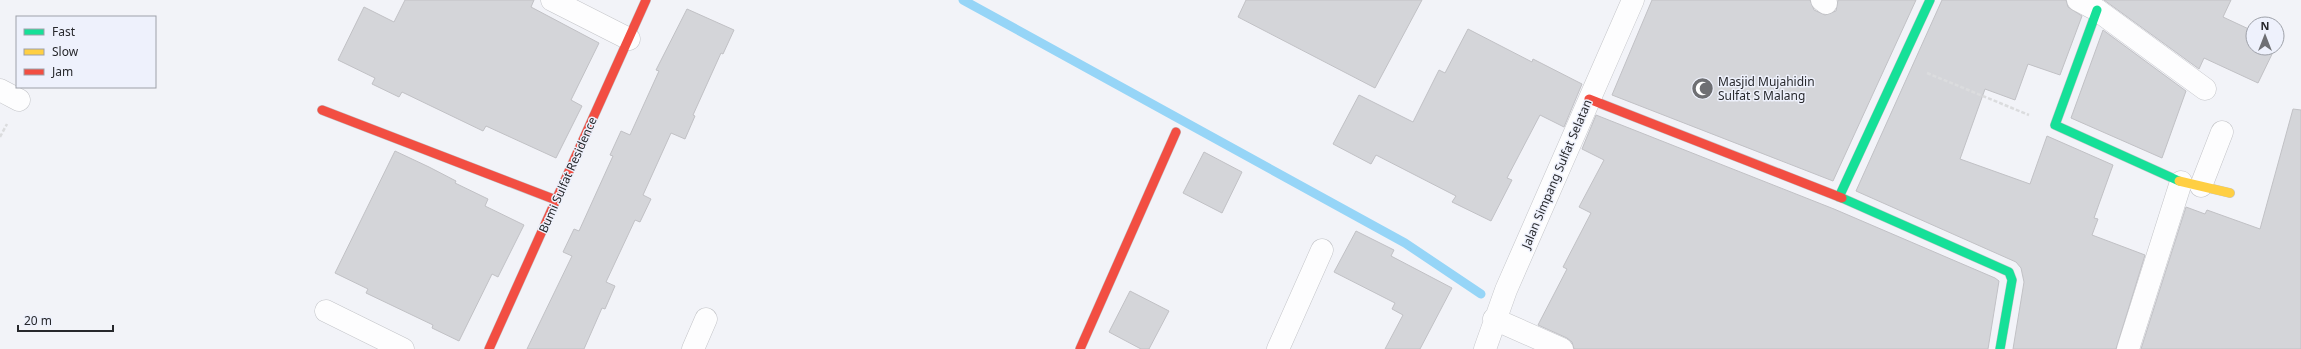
<svg xmlns="http://www.w3.org/2000/svg" width="2301" height="349" font-family="'Noto Sans',sans-serif">
	<style>
		.lines { fill: none; stroke-linecap: round; stroke-linejoin: round }
		.stream { stroke: #96d5f7; stroke-width: 9 }
		.building { fill: #d4d5d9; stroke: #c1c1c5 }
		.street-casing { stroke: #c3c4c8; stroke-width: 23 }
		.fast-casing { stroke: #c3c4c8; stroke-width: 10 }
		.slow-casing { stroke: #c3c4c8; stroke-width: 10 }
		.jam-casing { stroke: #c3c4c8; stroke-width: 10 }
		.path { stroke: #dbdcde; stroke-width: 2.5; stroke-dasharray: 4 2; stroke-linecap: butt }
		.street { stroke: #fdfdfe; stroke-width: 22 }
		.fast { stroke: #16e098; stroke-width: 9 }
		.slow { stroke: #ffcf43; stroke-width: 9 }
		.jam { stroke: #f24e42; stroke-width: 9 }
		.labels { text-anchor: middle; stroke-width: 3; stroke-linejoin: round; paint-order: stroke }
		.poi-label { font-size: 12px; fill: #27282c; stroke: #eef1fc; text-anchor: start }
		.street-label { font-size: 12px; fill: #27282c; stroke: #eef1fc }
	</style>
	<rect width="100%" height="100%" fill="#f2f3f8"/>
	<g class="lines">
		<!-- stream -->
		<path class="stream" d="M963,0L1405,243L1481,294"/>
	</g>
	<!-- building -->
	<path class="building" d="M405,0H534L531,7L599,43L571,100L582,106L556,158L486,126L483,131L402,92L399,97L372,84L375,78L338,60L364,7L394,22Z
		M1246,0H1422L1375,88L1238,17Z
		M1652,0H1810L1814,10L1825,15L1836,11L1838,0H1916L1833,181L1612,95Z
		M1942,0H2066L2068,7L2082,16L2060,75L2028,64L2015,100L1985,89L1960,159L2030,184L2047,136L2113,165L2094,218L2098,219L2092,235L2145,255L2116,349H2013L2024,282L2021,268L2016,262L1856,191Z
		M2104,0H2231L2223,17L2253,31V48H2275L2258,83L2204,58L2199,69Z
		M687,9L734,30L723,54L721,53L693,115L695,116L685,139L671,133L643,195L651,199L640,222L635,220L606,282L615,286L605,309L602,308L584,349H527L572,256L563,252L574,229L579,231L613,156L610,155L621,131L630,135L659,71L656,70Z
		M1468,29L1532,62L1533,59L1582,84L1564,127L1540,115L1507,178L1512,180L1491,221L1452,202L1456,196L1376,155L1371,164L1333,144L1359,95L1413,122L1439,70L1445,73Z
		M2103,30L2186,91L2162,158L2071,118Z
		M2293,109L2301,110V349H2141L2186,207L2205,214L2207,210L2260,229Z
		M1596,115L1834,209L1995,278L1999,281L1988,349H1574L1572,342L1567,338L1538,325L1567,269L1563,267L1591,213L1579,207L1604,160L1582,149Z
		M395,151L429,167L456,181L455,183L488,199L485,206L524,225L498,277L492,274L459,341L432,328L433,325L366,293L368,289L335,273Z
		M1204,152L1242,172L1222,213L1183,193Z
		M1356,231L1394,250L1391,256L1452,288L1420,349H1385L1403,315L1392,309L1395,303L1334,272Z
		M1130,291L1169,311L1149,349H1141L1109,332Z"/>
	<g class="lines">
		<defs>
			<path id="street" d="M552,0L629,39
				M1822,0L1826,3
				M2078,0L2097,10L2205,89
				M0,90L19,100
				M2201,186L2222,132
				M326,311L403,349
				M1494,319L1562,349
				M693,349L706,319
				M1278,349L1322,250
				M1485,349L1506,290L1633,0
				M2128,349L2181,182"/>
			<path id="fast" d="M2097,10L2055,125L2179,181
				M1839,197L1930,0
				M1842,198L2009,272L2012,280L2000,349"/>
			<path id="slow" d="M2179,181L2230,193"/>
			<path id="jam" d="M1589,99L1842,198
				M322,110L556,200
				M489,349L646,0
				M1080,349L1176,132"/>
		</defs>
		<!-- street casing -->
		<use href="#street" class="street-casing"/>
		<!-- fast casing -->
		<use href="#fast" class="fast-casing"/>
		<!-- slow casing -->
		<use href="#slow" class="slow-casing"/>
		<!-- jam casing -->
		<use href="#jam" class="jam-casing"/>
		<!-- path -->
		<path class="path" d="M1927,73L2029,115
			M0,137L7,124"/>
		<!-- street -->
		<use href="#street" class="street"/>
		<!-- fast -->
		<use href="#fast" class="fast"/>
		<!-- slow -->
		<use href="#slow" class="slow"/>
		<!-- jam -->
		<use href="#jam" class="jam"/>
	</g>
	<!-- icons -->
	<defs>
		<symbol id="mosque-disc" viewBox="-11 -11 22 22"><circle r="9.5" fill="#6e6f73" stroke="#eef1fc"/><path d="M3.5-4.9A6 6 0 1 0 3.5 4.9A5 5 0 1 1 3.5-4.9Z" fill="#fff"/></symbol>
	</defs>
	<g fill-rule="evenodd">
		<use href="#mosque-disc" x="1690" y="76" width="25" height="25"/>
	</g>
	<g class="labels">
		<!-- poi labels -->
		<g class="poi-label">
			<text x="1718" y="86">Masjid Mujahidin<tspan x="1718" dy="14">Sulfat S Malang</tspan></text>
		</g>
		<!-- street labels -->
		<g class="street-label">
			<text transform="translate(1557 174) rotate(-67)" y="4">Jalan Simpang Sulfat Selatan</text>
			<text transform="translate(568 175) rotate(-66)" y="4">Bumi Sulfat Residence</text>
		</g>
	</g>
	<!-- legend -->
	<rect x="16" y="16" width="140" height="72" fill="#eef1fc" stroke="#9ea1a9"/>
	<rect x="24" y="29" width="20" height="6" fill="#16e098" stroke="#9ea1a9"/>
	<text x="52" y="36" font-size="12" fill="#27282c">Fast</text>
	<rect x="24" y="49" width="20" height="6" fill="#ffcf43" stroke="#9ea1a9"/>
	<text x="52" y="56" font-size="12" fill="#27282c">Slow</text>
	<rect x="24" y="69" width="20" height="6" fill="#f24e42" stroke="#9ea1a9"/>
	<text x="52" y="76" font-size="12" fill="#27282c">Jam</text>
	<!-- north arrow -->
	<g transform="translate(2265 36)"><circle r="19" fill="#eef1fc" stroke="#9ea1a9"/>
	<path d="M0-3L7 15L0 10L-7 15Z" fill="#6e6f73"/>
	<text y="-6" font-size="11" font-weight="bold" text-anchor="middle" fill="#27282c">N</text>
	</g>
	<!-- scale -->
	<path d="M18 325v6h95v-6" fill="none" stroke="#27282c" stroke-width="2"/>
	<text x="24" y="325" font-size="12" fill="#27282c" stroke="#eef1fc" stroke-width="3" paint-order="stroke">20 m</text>
</svg>
